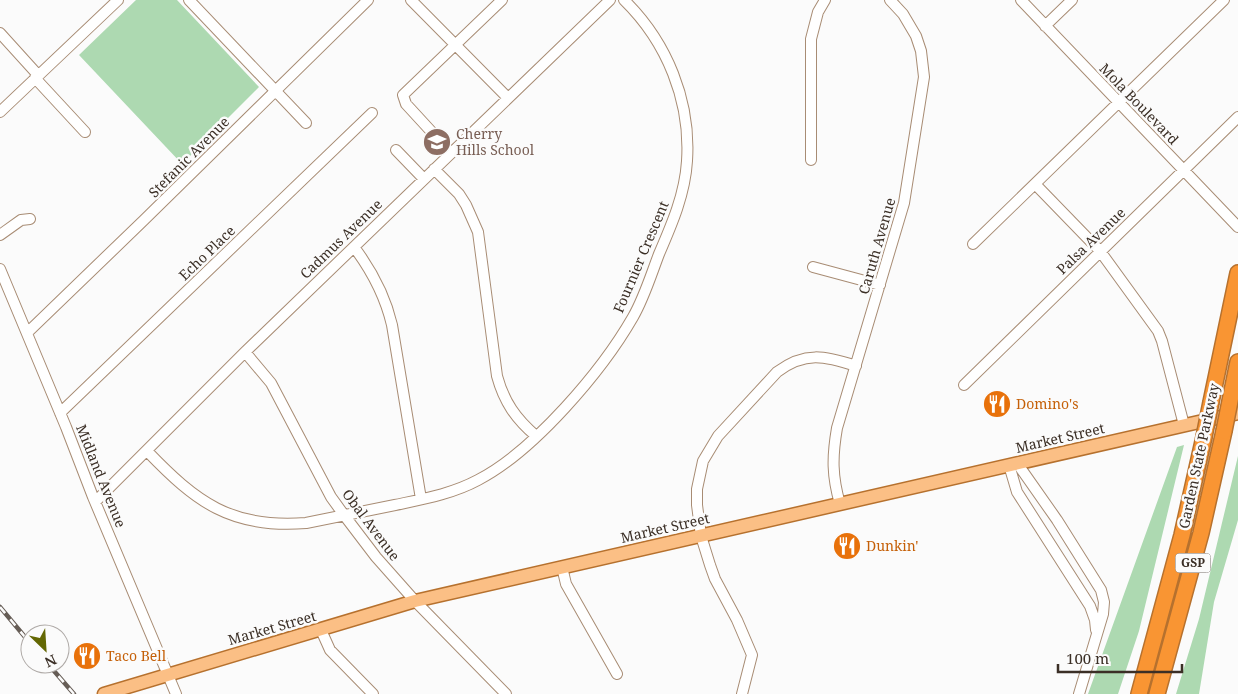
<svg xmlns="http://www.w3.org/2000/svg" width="1238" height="694" font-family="'Noto Serif',serif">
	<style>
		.green { fill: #add9b1 }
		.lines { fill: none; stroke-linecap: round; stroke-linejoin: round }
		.minor-casing { stroke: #a88c74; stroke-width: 12 }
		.major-casing { stroke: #b6712e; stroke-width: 15 }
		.highway-casing { stroke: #b6712e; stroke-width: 18 }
		.minor { stroke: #fff; stroke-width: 10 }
		.major { stroke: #fbbf85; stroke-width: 12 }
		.highway { stroke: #f99533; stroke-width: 15 }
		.rail-casing { stroke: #665d56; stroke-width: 4.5 }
		.rail { stroke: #fbfbfb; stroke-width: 2.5; stroke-dasharray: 8; stroke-linecap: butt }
		.highway-bridge-casing { stroke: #b6712e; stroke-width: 18; stroke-linecap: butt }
		.highway-bridge { stroke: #f99533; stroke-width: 15 }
		.labels { text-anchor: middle; stroke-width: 5; stroke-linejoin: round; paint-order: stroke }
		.shield { fill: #fbfbfb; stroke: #756c66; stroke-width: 1 }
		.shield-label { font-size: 12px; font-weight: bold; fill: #3b2f26 }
		.street-label { font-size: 14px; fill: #3b2f26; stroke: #fbfbfb }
		.education-label { font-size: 14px; fill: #785e54; stroke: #fbfbfb; text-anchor: start }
		.food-label { font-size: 14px; fill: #c56008; stroke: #fbfbfb; text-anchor: start }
	</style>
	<rect width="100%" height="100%" fill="#fbfbfb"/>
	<!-- green -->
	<path class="green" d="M136,0H177L259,87L182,164L79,55Z
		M1184,445L1139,631L1118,694H1088L1177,447Z
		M1238,456V520L1214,602L1199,694H1176L1199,619Z"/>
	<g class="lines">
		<defs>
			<path id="minor" d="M189,0L306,123
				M411,0L508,98
				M1021,0L1238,227
				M1045,26L1072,0
				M0,33L38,75
				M35,78L85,132
				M0,112L118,0
				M396,150L424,179
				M451,153L406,104L403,95L502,0
				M811,160V39L818,12L825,0
				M434,169L459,194L466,205L478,232L497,376C504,402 516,419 536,436
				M1035,184L1100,251L1158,331L1162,341L1184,425
				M0,235L21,220L30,219
				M973,244L1224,0
				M354,247C372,271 385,295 392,325L421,499
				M813,267L880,285
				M0,269L66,427L93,497L176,694
				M28,332L144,220L368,0
				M245,352L271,383L331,497L344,515L376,557L415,601L506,694
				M964,385L1238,117
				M60,413L372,113
				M147,451C196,502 231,529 306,523C336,517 365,511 395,505C423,499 452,494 478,480C534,451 602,371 633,317C644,298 651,275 659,254C672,224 685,194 687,161C691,101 667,42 624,0
				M1017,463L1057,520L1101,590L1104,602L1103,614L1079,694
				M1009,465L1017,492L1090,606L1095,620L1096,630
				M95,502L245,352L610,0
				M840,504C832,476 832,457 837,428L904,203L924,77L921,51L916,36L903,14L890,0
				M562,567L566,584L617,674
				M321,630L330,650L373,694
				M742,694L752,655L737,620L715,579L710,565L701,536L697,505V489L703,461L718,436L777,372C805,351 825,356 856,366"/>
			<path id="major" d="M104,694L415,601L1238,413"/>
			<path id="highway" d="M1231,396L1238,362
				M1211,402L1238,273
				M1139,694L1182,535L1204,437
				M1157,694L1201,533L1224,431"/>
		</defs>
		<!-- minor casing -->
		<use href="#minor" class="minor-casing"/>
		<!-- major casing -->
		<use href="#major" class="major-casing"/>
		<!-- highway casing -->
		<use href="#highway" class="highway-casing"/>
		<!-- minor -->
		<use href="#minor" class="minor"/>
		<!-- major -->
		<use href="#major" class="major"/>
		<!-- highway -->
		<use href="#highway" class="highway"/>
		<defs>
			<path id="rail" d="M0,607L30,643
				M48,664L74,694"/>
		</defs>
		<!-- rail casing -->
		<use href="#rail" class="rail-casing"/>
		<!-- rail -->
		<use href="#rail" class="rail"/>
		<defs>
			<path id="highway-bridge" d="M1224,431L1231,396
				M1204,437L1211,402"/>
		</defs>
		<!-- highway-bridge casing -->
		<use href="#highway-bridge" class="highway-bridge-casing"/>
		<!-- highway-bridge -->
		<use href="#highway-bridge" class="highway-bridge"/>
	</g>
	<!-- icons -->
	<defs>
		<symbol id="school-disc" viewBox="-11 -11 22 22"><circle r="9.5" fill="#8d6e63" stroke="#fbfbfb"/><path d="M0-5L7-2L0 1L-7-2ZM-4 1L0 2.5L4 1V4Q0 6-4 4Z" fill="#fff"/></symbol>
		<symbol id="restaurant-disc" viewBox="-11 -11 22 22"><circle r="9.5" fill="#e8710a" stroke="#fbfbfb"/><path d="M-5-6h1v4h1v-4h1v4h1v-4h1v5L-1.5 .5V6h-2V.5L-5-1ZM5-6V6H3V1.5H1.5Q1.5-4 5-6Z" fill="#fff"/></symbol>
	</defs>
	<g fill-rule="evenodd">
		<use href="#school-disc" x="421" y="126" width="32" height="32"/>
		<use href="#restaurant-disc" x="981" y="388" width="32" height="32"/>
		<use href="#restaurant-disc" x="831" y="530" width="32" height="32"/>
		<use href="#restaurant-disc" x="71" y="640" width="32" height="32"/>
	</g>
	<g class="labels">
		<!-- shield labels -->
		<rect class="shield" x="1175.5" y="553.5" width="35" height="19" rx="4"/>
		<g class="shield-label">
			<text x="1193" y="567">GSP</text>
		</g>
		<!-- street labels -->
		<g class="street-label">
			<text transform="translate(1139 104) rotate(46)" y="5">Mola Boulevard</text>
			<text transform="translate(189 157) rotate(-45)" y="5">Stefanic Avenue</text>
			<text transform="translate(341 239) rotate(-44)" y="5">Cadmus Avenue</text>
			<text transform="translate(1091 241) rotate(-44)" y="5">Palsa Avenue</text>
			<text transform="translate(877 246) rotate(-74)" y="5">Caruth Avenue</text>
			<text transform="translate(207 253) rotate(-44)" y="5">Echo Place</text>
			<text transform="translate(641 257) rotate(-67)" y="5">Fournier Crescent</text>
			<text transform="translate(1060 438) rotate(-13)" y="5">Market Street</text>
			<text transform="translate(1199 456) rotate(-78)" y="5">Garden State Parkway</text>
			<text transform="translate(101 476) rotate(68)" y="5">Midland Avenue</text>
			<text transform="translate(371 525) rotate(53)" y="5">Obal Avenue</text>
			<text transform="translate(665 528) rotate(-13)" y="5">Market Street</text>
			<text transform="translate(272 628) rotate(-16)" y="5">Market Street</text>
		</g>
		<!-- education labels -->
		<g class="education-label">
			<text x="456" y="139">Cherry<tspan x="456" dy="16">Hills School</tspan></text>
		</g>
		<!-- food labels -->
		<g class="food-label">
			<text x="1016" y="409">Domino's</text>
			<text x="866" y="551">Dunkin'</text>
			<text x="106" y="661">Taco Bell</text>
		</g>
	</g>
	<!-- north arrow -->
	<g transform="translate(45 649) rotate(155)"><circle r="24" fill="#fbfbfb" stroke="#aea9a6"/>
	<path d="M0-4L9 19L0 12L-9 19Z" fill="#636703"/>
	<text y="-8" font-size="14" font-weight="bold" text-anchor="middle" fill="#3b2f26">N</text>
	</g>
	<!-- scale -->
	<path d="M1058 664v8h124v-8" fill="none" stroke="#3b2f26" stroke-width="2.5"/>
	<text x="1066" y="664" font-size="15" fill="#3b2f26" stroke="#fbfbfb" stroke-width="4" paint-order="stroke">100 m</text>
</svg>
